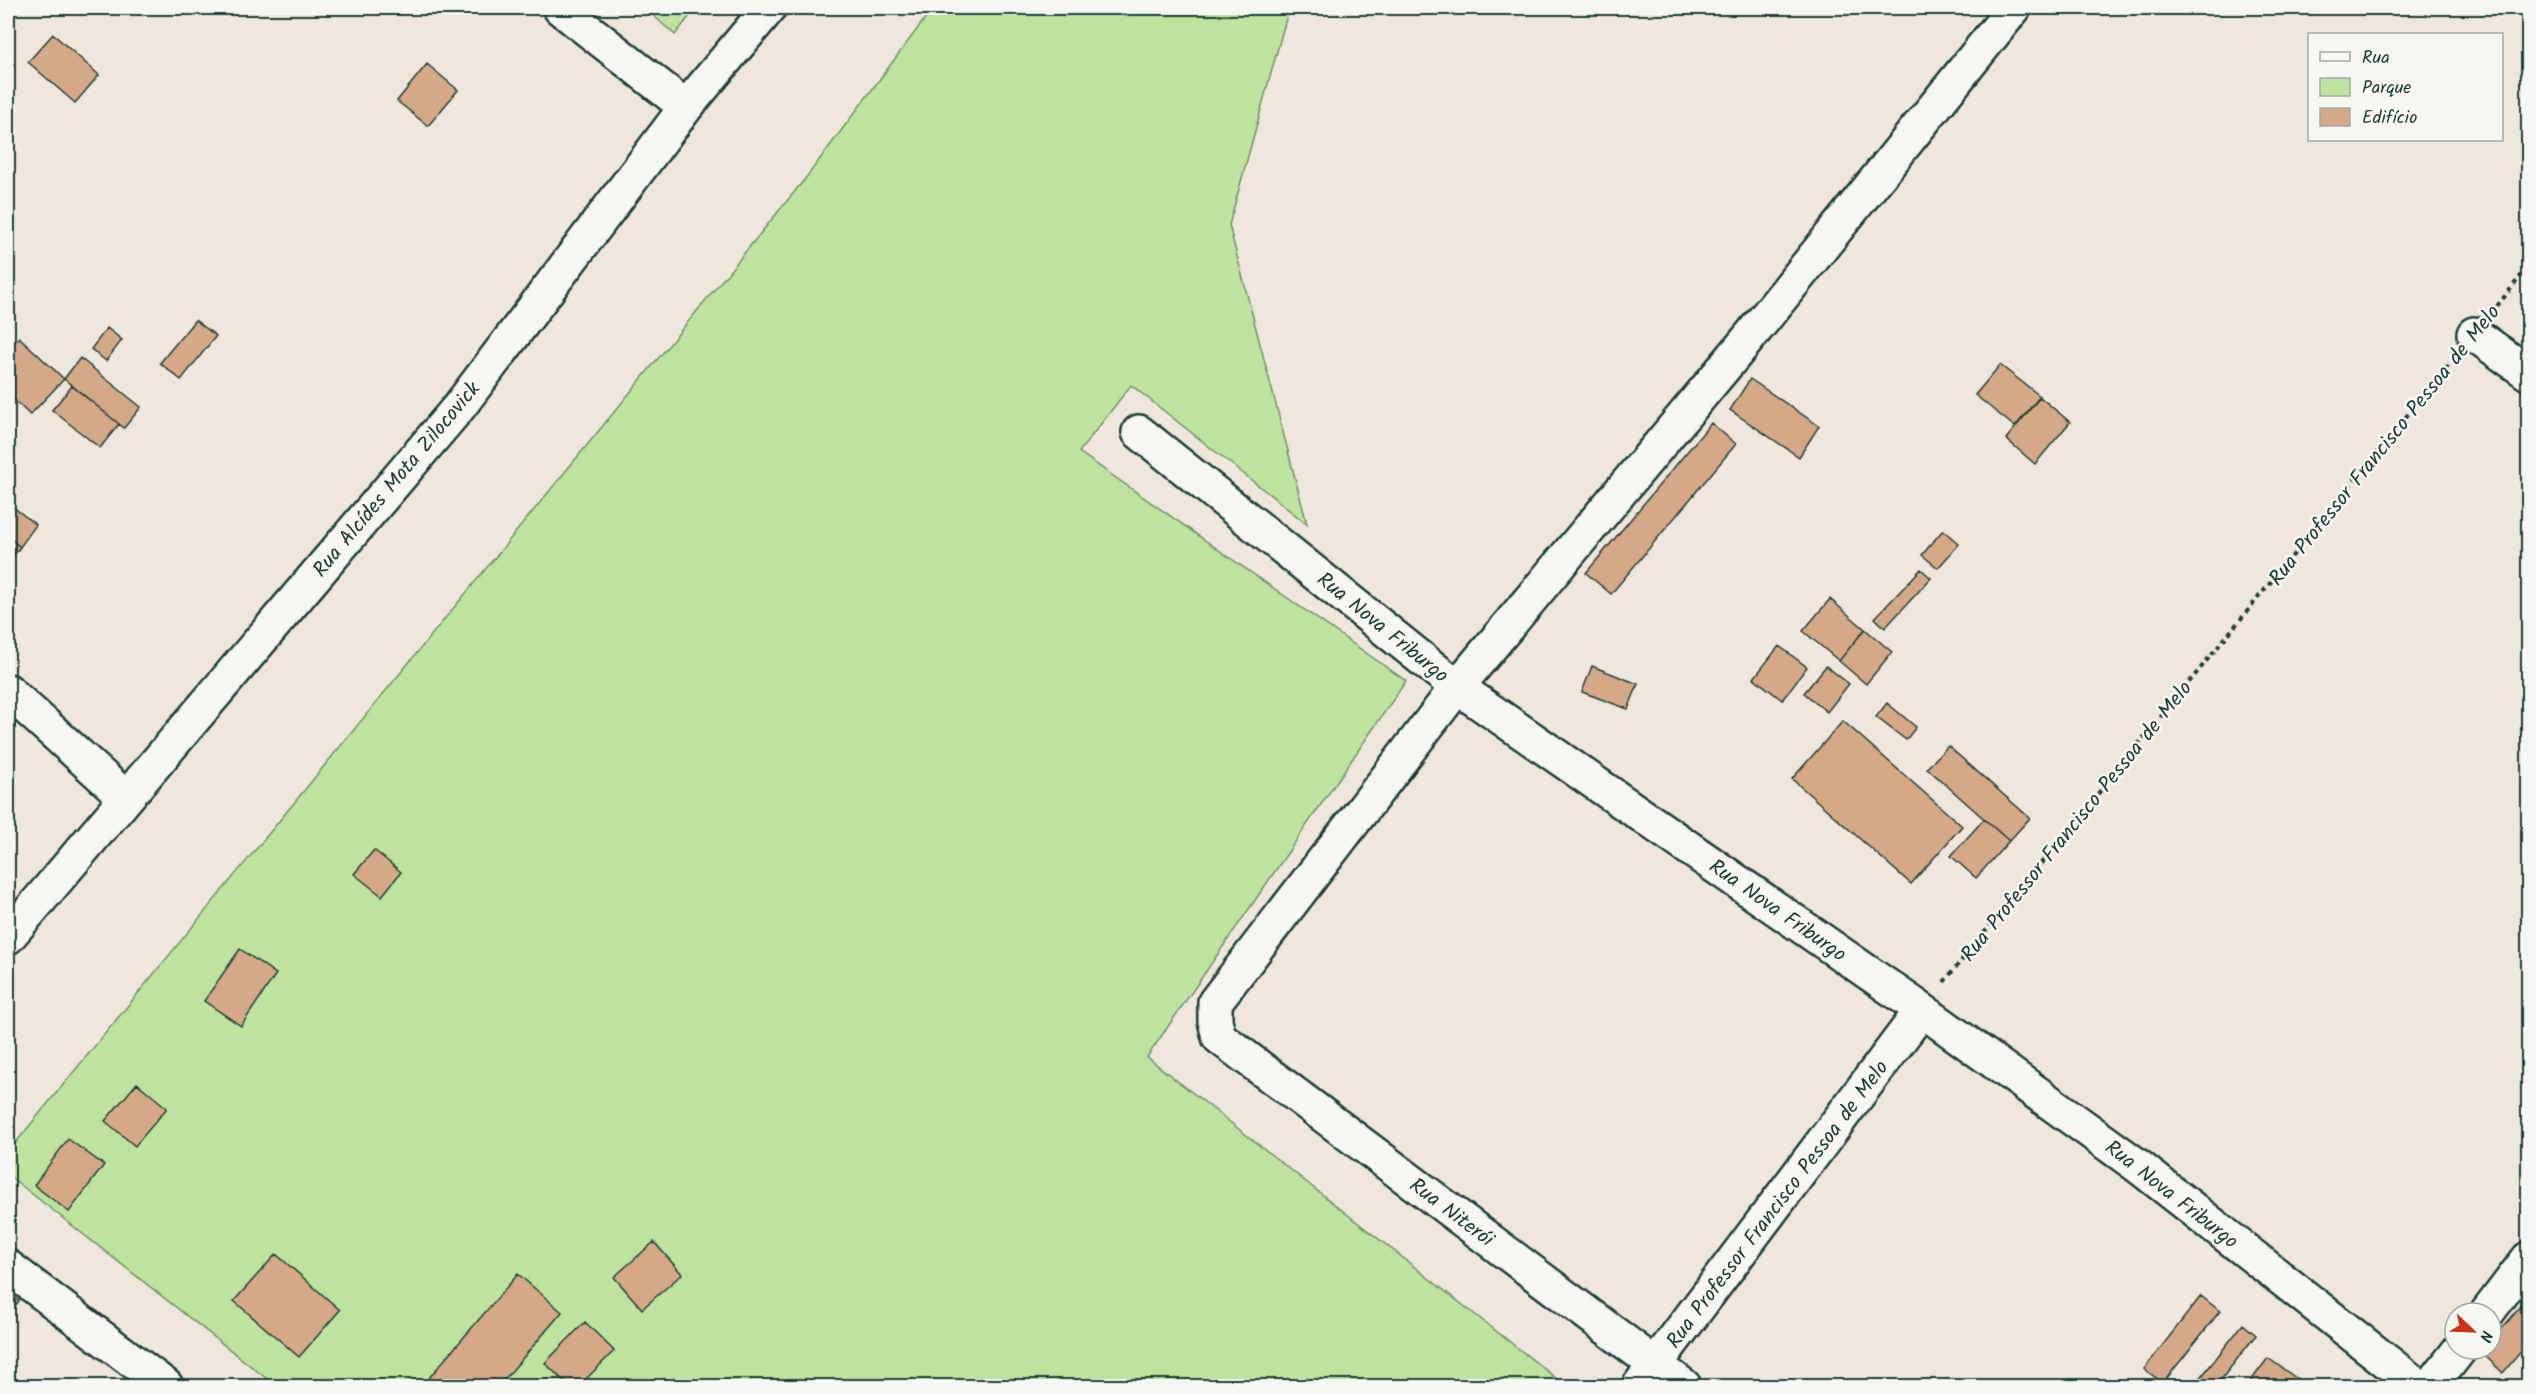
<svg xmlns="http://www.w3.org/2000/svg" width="2536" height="1394" font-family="Kalam,sans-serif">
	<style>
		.green { fill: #bde39e; stroke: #6e9069; stroke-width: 1.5 }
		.building { fill: #d5a987; stroke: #1f3d34; stroke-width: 1.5 }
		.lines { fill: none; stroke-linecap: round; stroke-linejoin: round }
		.street-casing { stroke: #1f3d34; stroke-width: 38 }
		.path { stroke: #1f3d34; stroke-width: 4; stroke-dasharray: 4.5 4.5; stroke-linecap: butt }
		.street { stroke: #f6f6f2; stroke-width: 33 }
		.labels { text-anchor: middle; stroke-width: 5; stroke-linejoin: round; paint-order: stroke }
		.street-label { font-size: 21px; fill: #1f3d34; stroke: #f6f6f2 }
	</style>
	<rect width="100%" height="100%" fill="#efe7dd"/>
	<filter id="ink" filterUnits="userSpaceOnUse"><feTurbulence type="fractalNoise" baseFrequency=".0167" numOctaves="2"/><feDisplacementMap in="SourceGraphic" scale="12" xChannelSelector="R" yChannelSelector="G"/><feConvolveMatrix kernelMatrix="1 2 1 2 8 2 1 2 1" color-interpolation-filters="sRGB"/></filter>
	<g filter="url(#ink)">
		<!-- green -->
		<path class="green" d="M645,8H696L675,35Z
			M933,8H1289L1229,225L1307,524L1131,385L1079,452L1406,681L1147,1057L1566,1386H276L8,1175V1152L805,179Z"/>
		<!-- building -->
		<path class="building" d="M53,34L99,75L75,103L28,62Z
			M427,64L458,90L428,126L397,101Z
			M195,320L216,336L181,380L160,363Z
			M107,328L122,340L106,361L91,349Z
			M19,337L64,379L30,415L8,394V350Z
			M80,358L141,407L124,428L64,379Z
			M2000,365L2040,396L2015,427L1975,395Z
			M1750,379L1819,426L1799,457L1730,410Z
			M72,386L119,424L100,448L52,410Z
			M2040,397L2070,422L2035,464L2006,439Z
			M1711,423L1736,444L1611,594L1586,573Z
			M8,503L36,525L20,547L8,536Z
			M1943,530L1959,544L1938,568L1922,555Z
			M8,536L20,547L8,563Z
			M1921,569L1931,578L1885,628L1875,618Z
			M1830,599L1865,629L1839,661L1803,631Z
			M1865,629L1892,652L1866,684L1839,661Z
			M1779,646L1807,667L1782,700L1754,678Z
			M1592,666L1638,684L1628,709L1582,692Z
			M1826,666L1849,684L1827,712L1804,693Z
			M1887,703L1916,727L1906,740L1876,717Z
			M1843,721L1962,826L1911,884L1792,779Z
			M1948,746L2030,818L2009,841L1927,768Z
			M1984,819L2009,841L1976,878L1951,856Z
			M374,850L401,872L382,896L354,874Z
			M240,949L276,974L241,1026L204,1001Z
			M137,1083L167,1108L135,1146L105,1121Z
			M68,1139L104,1165L69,1212L34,1185Z
			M654,1242L682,1274L642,1309L614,1277Z
			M276,1254L340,1310L299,1357L234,1301Z
			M518,1274L562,1312L499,1386H422Z
			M8,1291L19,1301L8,1314Z
			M2201,1296L2220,1311L2163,1383L2144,1369Z
			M2528,1298V1343L2503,1373L2481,1352L2484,1349H2491V1341Z
			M585,1322L614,1351L579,1386H569L545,1363Z
			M2243,1324L2256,1335L2216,1386H2197L2195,1385Z
			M2268,1358L2307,1386H2247Z"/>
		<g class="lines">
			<defs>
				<path id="street" d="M560,8L686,107
					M2474,334L2528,373
					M1139,432L1457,687L1922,1010L2138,1166L2418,1386
					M8,691L125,797
					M8,937L459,407L686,107L769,8
					M8,1267L166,1386
					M2487,1313L2528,1259
					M1639,1386L1922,1010
					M1684,1386L1219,1037L1215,1021V1002L1457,687L1748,339L2014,8
					M2431,1386L2460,1349"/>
			</defs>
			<!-- street casing -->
			<use href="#street" class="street-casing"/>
			<!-- path -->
			<path class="path" d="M2497,306L2528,267
				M1944,982L2450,363"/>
			<!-- street -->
			<use href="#street" class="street"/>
		</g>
	</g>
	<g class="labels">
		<!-- street labels -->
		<g class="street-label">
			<text transform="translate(2384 445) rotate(-51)" y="7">Rua Professor Francisco Pessoa de Melo</text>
			<text transform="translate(396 479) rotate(-50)" y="7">Rua Alcídes Mota Zilocovick</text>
			<text transform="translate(1383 627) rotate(39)" y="7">Rua Nova Friburgo</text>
			<text transform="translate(2076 821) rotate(-51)" y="7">Rua Professor Francisco Pessoa de Melo</text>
			<text transform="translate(1778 910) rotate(35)" y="7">Rua Nova Friburgo</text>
			<text transform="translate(2172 1194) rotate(38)" y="7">Rua Nova Friburgo</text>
			<text transform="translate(1777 1204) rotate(-53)" y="7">Rua Professor Francisco Pessoa de Melo</text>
			<text transform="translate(1452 1212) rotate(37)" y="7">Rua Niterói</text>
		</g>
	</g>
	<!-- margin -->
	<rect width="2536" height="1394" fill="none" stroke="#f6f6f2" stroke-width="30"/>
	<rect x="15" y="15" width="2506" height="1364" fill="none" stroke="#1f3d34" stroke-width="2" filter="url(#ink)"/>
	<!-- legend -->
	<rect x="2308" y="33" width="195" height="108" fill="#f6f6f2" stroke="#a0aca6" stroke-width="1.5"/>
	<rect x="2320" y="52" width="30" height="9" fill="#f6f6f2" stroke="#a0aca6" stroke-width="1.5"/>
	<text x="2362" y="63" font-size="18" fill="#1f3d34">Rua</text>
	<rect x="2320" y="78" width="30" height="18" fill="#bde39e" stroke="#a0aca6" stroke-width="1.5"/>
	<text x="2362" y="93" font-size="18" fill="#1f3d34">Parque</text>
	<rect x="2320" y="108" width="30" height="18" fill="#d5a987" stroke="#a0aca6" stroke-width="1.5"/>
	<text x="2362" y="123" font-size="18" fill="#1f3d34">Edifício</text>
	<!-- north arrow -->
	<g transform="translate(2473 1331) rotate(113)"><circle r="28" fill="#f6f6f2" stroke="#a0aca6" stroke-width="1.5"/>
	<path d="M0-4.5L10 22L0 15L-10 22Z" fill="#c8321e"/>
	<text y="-9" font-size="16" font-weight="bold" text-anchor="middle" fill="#1f3d34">N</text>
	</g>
</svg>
